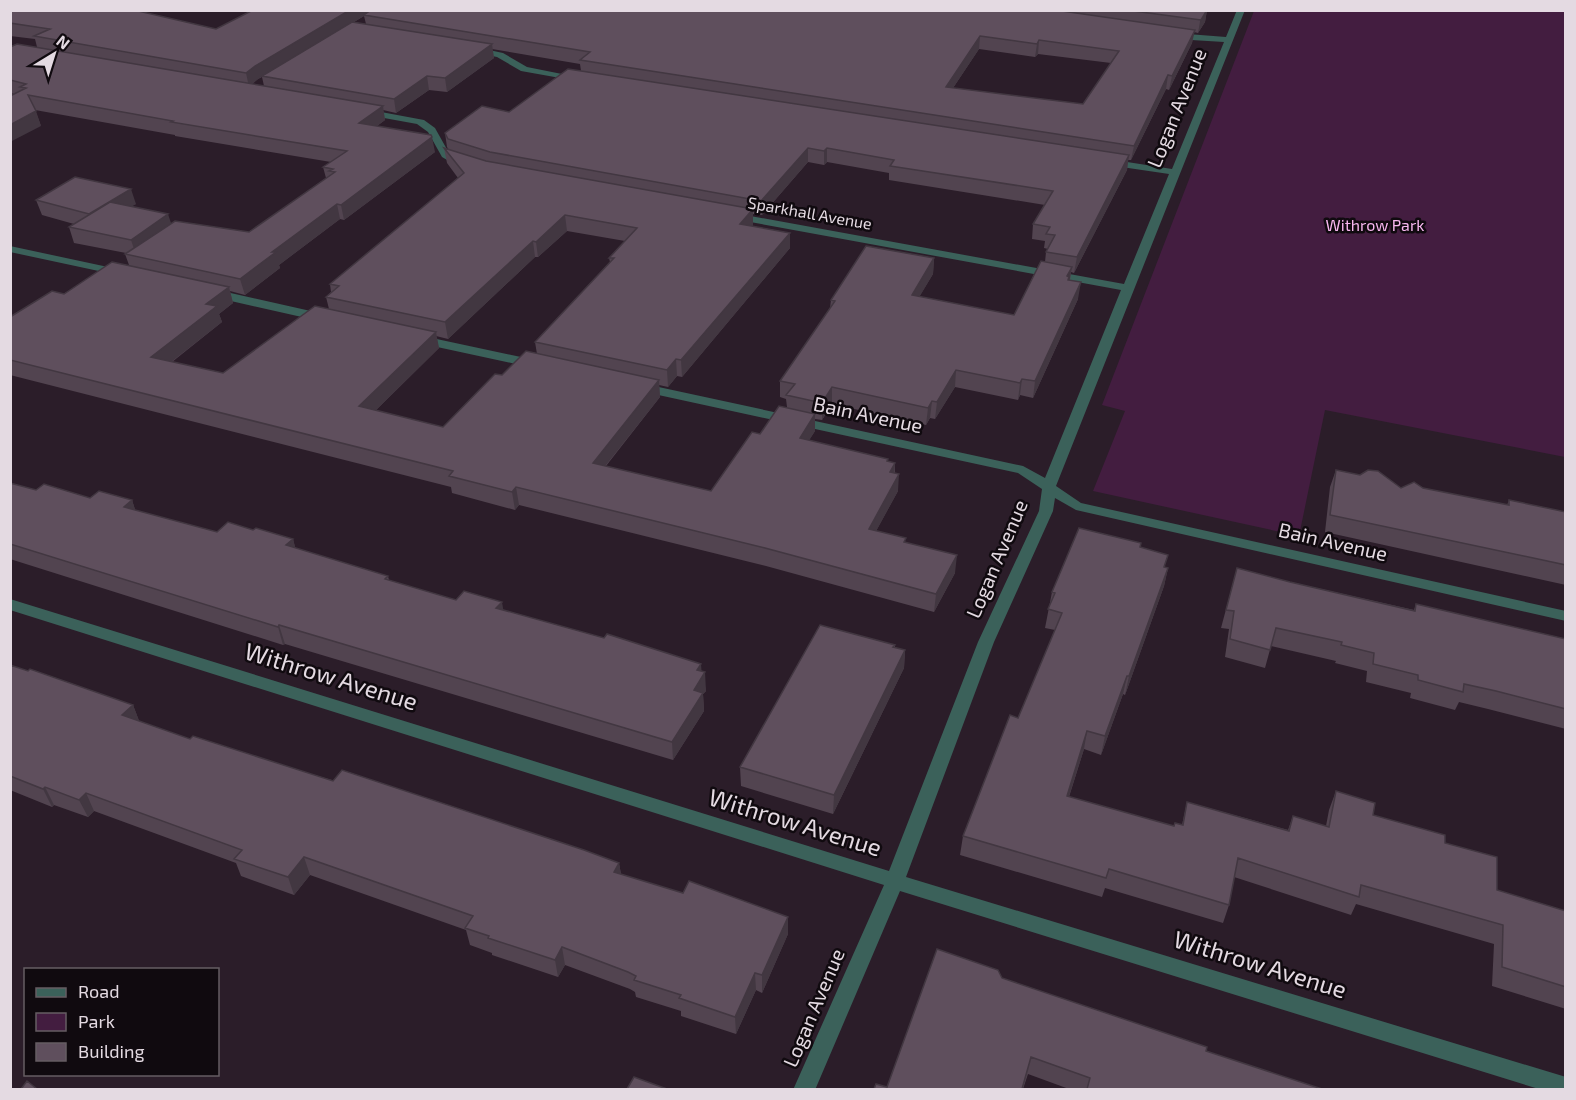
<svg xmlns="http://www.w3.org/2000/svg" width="1576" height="1100" font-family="'Exo 2',sans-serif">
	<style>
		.green { fill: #431d40 }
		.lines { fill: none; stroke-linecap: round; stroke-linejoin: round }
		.minor { fill: #3b615a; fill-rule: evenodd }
		.wall { fill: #524450; fill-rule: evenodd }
		.shaded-wall { fill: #423741 }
		.building { fill: #5f4f5d; stroke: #423741; stroke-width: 1.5; fill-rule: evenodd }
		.labels { text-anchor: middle; stroke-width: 5; stroke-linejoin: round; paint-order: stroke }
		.far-street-label { font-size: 16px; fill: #e4dae2; stroke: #100a0f }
		.far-park-label { font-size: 16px; fill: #f8b7f0; stroke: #100a0f }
		.street-label { font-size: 20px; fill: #e4dae2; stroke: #100a0f }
		.near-street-label { font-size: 24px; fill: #e4dae2; stroke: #100a0f }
	</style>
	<rect width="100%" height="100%" fill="#2b1d29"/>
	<!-- green -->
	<path class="green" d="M1254,11H1565V457L1325,410L1299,536L1093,491L1125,411L1102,405Z"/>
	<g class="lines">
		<!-- minor -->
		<path class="minor" d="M1237,10H1245L1056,486L1081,503L1566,611V621L1076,510L1055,498L1053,511L994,642L906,877L1566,1077V1090H1542L900,891L815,1090H793L884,885L10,610V599L889,871L978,642L1039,511L1042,489L1018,473L640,391L634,387L640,383L1023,466L1045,478L1121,290L734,219L729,216L734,213L1124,284L1169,174L1108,165L1103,162L1108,159L1172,169L1224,42L1175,39L1171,36L1175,33L1226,37Z
			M475,47L503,53L527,67L582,78L577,81L521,71L497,57L472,52L471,50Z
			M365,109L424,120L435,128L449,153L468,165L459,167L442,157L428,132L417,124L362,114L360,112Z
			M10,246L122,270L128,273L122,276L10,252Z
			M213,289L324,314L330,318L324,322L209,296V290Z
			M418,335L535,360L541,364L535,368L414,342L412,339Z"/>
	</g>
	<!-- wall -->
	<path class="wall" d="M10,10L145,13L216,29L253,10H1207L1205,22L1198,33L1194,32L1192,43L1169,90L1166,89L1131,160H1128L1127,170L1074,273L1071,272L1070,281L1078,299L1033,398L1020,395L1018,400L955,387L935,419L930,418L926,425L832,404L822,420L815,419V431L809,440L895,463V473L898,491L876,531L906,542L955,573L934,612L766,566L519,505L515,510L452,493L451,487L10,375V317L129,265L125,254L126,253L74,243L69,227L74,224L42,215L36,200L136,204L131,206L171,223L249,232L326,178L323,167L331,162L175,136V135L35,110L41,126L14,94L10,93V47H37L35,39L10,36ZM364,16L366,24L354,22ZM492,49L580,64L581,71L509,112L445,133L447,147L449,150L444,148L447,163L458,178L330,284L331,292L326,297L329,309L223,373L172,362L222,322L219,314L233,303L230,291L245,295L280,268L279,265L340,219L344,220L435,152L377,126L385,120L383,110L396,113L429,90L447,92L494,58ZM979,49L1035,57L1038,54L1111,63L1083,104L953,88ZM262,77L264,86L252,84L258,79ZM808,162L824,165L827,162L889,173V180L1045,205L1033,224L1032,239L1045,241L1044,248L1048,249L1046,252L1045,262L1014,315L919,297L933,274L934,258L831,300L830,308L780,381V397L786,399L787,407L760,434L711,491L606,466L660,397L659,385L668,387L677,376L682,377L790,248V233L752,226L753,225V214L762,215ZM567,231L625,241L609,258L610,262L535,342L537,354L502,375L443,427L376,410L439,348L436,336L448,339L535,257H538Z
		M1336,470L1401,488H1423L1507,505L1509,500L1566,512V585L1325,532L1330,487Z
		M10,483L36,490L90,498L132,500L135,510L217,532L253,530L293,539L295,548L388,576L389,580L456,600L503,610L702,671L706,691L703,694L704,711L673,760L285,644L283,645L10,559Z
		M1140,547L1165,567L1168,568L1164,586L1125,695L1123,694L1101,755L1084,749L1069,797L1174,826L1182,825L1187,802L1288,830L1293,816L1326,826L1329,810L1336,791L1373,815L1445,843L1497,890L1566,911V1009L1492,986L1494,944L1356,904L1351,915L1234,877L1229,905L1223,923L1105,888L1102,897L960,855L963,836L1018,718L1055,630L1045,628L1052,592Z
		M1237,568L1290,582L1414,610L1416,604L1566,639V729L1488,709L1459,702L1455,710L1410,698L1411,693L1366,682L1367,671L1335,663L1336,661L1271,646L1265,668L1225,657L1229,629L1221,628Z
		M895,645V648L905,650L904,668L833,814L741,786L740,767Z
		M10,665L133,705L139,721L190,739L619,863L621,874L788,934L762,993L756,990L736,1034L681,1016V1011L636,997L635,992L630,989L565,965L558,977L492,955V953L470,945L466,930L310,875L294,895L241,876L236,863L94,811L88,817L54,805L52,807L10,790Z
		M1002,978L1206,1051L1322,1089H1069L1028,1074L1023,1089H874L887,1087Z"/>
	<!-- shaded-wall -->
	<path class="shaded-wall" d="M125,10H150L128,21Z
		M350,10H374L364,15V16L258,79L249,87L246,73L255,66Z
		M1202,10H1207L1205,22L1198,33Z
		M1195,30L1192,43L1169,90L1172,76Z
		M980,36L979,49L945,100L946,87Z
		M1039,40L1038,54L1035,57L1037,44Z
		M492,44L494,58L447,92L445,78Z
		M1168,75L1166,89L1131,160L1134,146Z
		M427,76L429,90L396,113L394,99Z
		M383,106L385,120L362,137L359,123Z
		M36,111L41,126L10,142V125Z
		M432,137L435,152L344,220L341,205Z
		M808,148V162L762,215L761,201Z
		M827,148V162L824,165V151Z
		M1129,155L1127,170L1074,273L1077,257Z
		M131,189L136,204L95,229L89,214Z
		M337,204L340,219L279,265L280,268L245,295L240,279L272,252Z
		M753,209V225L741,239L740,224Z
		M168,214L173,229L136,255L131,240Z
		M565,215L567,231L538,257L536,242Z
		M790,233V248L682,377L681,360Z
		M533,241L535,257L448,339L445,322Z
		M934,258L933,274L911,311L912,295Z
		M1072,267L1069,283L1067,276Z
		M1081,282L1078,299L1033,398L1035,381Z
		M229,287L233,303L219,314L222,322L157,373L151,357L206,304Z
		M436,332L439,348L363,423L359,406Z
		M676,359L677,376L668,387L667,370Z
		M956,370L955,387L935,419L937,402Z
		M1022,379L1020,395L1018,400L1020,383Z
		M659,380L660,397L594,480L593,463Z
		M832,387V404L822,420V403Z
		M932,401L930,418L926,425L928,408Z
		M815,414V431L800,455V438Z
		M895,463L894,481L890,472Z
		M899,474L898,491L868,546L869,529Z
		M516,487L519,505L515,510L512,492Z
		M132,500L138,518L124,507Z
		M293,539L298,557L286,545Z
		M957,555L955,573L934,612L936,594Z
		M1168,568L1164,586L1125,695L1129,676Z
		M502,602L505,620L496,608Z
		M279,625L285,644L283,645L278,627Z
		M905,650L904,668L833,814L834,795Z
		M701,664L702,677L705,672L706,691L703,694L704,711L673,760L672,742L694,690L697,670Z
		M1127,676L1123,694L1101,755L1105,736Z
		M133,705L140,723L122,715Z
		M1087,731L1084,749L1063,815L1067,796Z
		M45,787L54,805L52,807L43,789Z
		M86,793L94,811L88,817L79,800Z
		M304,857L310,875L294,895L288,877Z
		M619,863L622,881L614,872Z
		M788,917V934L762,993V975Z
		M562,947L565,965L558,977L555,960Z
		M755,973L756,990L736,1034L735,1017Z"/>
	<!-- building -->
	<path class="building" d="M10,10H134L216,29L253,10H350L255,66L246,73L34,36L50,29L10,23Z
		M371,10H1055L1195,30L1172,76L1168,75L1134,146L580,60L590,52L364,15ZM980,36L1037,44L1039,40L1119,51L1083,104L946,87Z
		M1126,10H1207L1201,20Z
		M352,22L492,44L445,78L427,76L394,99L262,76Z
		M17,44L383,106L359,123L431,135L432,137L341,205L337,204L272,252H276L240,279L125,254L175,221L249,232L335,172L329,171L333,169L323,167L347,151L171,122L173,121L28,95L36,111L10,125V96L26,88L20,87L26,84L10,80V47Z
		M568,69L1129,155L1077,257L1046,252L1055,235L1046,234L1050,227L1033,224L1053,191L890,166L894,160L827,148L824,151L808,148L761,201L490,152L448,139L445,133L482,106L509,112Z
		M444,148L486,161L753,209L740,224L790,233L681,360L676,359L667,370L535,342L614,258H609L637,228L565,215L536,242L533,241L445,322L326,297L339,286L330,284L464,173Z
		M75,177L131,189L89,214L36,200Z
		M110,202L168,214L131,240L69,227Z
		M866,246L934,258L912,295L1014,315L1041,261L1072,267L1067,276L1069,277L1068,280L1081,282L1035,381L1022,379L1020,383L956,370L937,402L932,401L928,408L832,387L822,403L786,395L795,384L780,381L835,301L831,300Z
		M112,262L229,287L206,304L217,306L151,357L223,373L315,306L436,332L359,406L443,427L495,374L502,375L526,351L659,380L593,463L711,491L752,432L760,434L779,406L815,414L800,438L888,459L887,461L895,463L890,472L899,474L869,529L906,538L904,542L957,555L936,594L765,548L516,487L512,492L449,476L453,471L10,360V317L52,291L64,294Z
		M1336,470L1360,475L1368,470L1378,471L1401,488L1414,482L1423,488L1509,505V500L1566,512V565L1330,515Z
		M10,483L36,490L44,484L90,498L99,491L132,500L124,507L217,532L228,522L253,530L256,528L293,539L286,545L388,576L385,579L456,600L464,591L502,602L496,608L604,638L607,634L701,664L697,670L705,672L694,690L703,693L672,742L279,625L278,627L10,544Z
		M1079,528L1141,543L1140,547L1168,555L1164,567L1168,568L1129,676H1127L1105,736L1087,731L1067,796L1174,826L1175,823L1183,825L1187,802L1289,831L1293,816L1329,827L1336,791L1375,803L1373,815L1445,835V843L1497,857V890L1566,911V987L1502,967L1503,925L1361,885L1359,897L1238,858L1229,905L1109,869L1106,878L963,836L1010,715L1018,718L1062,613L1048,609L1055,593L1052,592Z
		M1237,568L1290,582L1415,611L1416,604L1566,639V709L1496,691L1464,684L1463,692L1418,680V675L1373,664L1374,653L1341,645L1342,642L1276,628L1270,650L1230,639L1234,611L1226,610Z
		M820,625L895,645L893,647L905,650L834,795L740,767Z
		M10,665L28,671L30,669L133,705L122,715L190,739L193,736L333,781L342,770L584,850L619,863L614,872L683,893L689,881L788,917L762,975L755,973L735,1017L679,998L681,995L634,980L636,976L628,972L562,947L555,960L488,938L489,936L465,928L473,916L304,857L288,877L234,859L242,850L86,793L79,800L45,787L43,789L10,776Z
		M937,949L998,970L1002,978L1207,1047L1206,1051L1322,1089H1087L1090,1078L1031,1057L1022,1089H874L876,1084L887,1087Z
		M634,1077L667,1089H627Z
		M27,1081L37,1089H21Z"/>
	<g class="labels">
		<!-- far-street labels -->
		<g class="far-street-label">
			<text transform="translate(810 213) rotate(10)" y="6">Sparkhall Avenue</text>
		</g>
		<!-- far-park labels -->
		<g class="far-park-label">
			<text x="1375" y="231">Withrow Park</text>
		</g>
		<!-- street labels -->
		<g class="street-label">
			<text transform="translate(1177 108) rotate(-68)" y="7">Logan Avenue</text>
			<text transform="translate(868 415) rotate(12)" y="7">Bain Avenue</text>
			<text transform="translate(1333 542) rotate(13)" y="7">Bain Avenue</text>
			<text transform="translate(997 559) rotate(-67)" y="7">Logan Avenue</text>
			<text transform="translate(814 1008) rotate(-67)" y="7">Logan Avenue</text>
		</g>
		<!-- near-street labels -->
		<g class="near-street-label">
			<text transform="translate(331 677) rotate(17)" y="8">Withrow Avenue</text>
			<text transform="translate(795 823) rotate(17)" y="8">Withrow Avenue</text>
			<text transform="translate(1260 965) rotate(17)" y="8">Withrow Avenue</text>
		</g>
	</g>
	<!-- border -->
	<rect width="1576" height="1100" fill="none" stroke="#e4dae2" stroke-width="24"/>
	<!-- legend -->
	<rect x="24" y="968" width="195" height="108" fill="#100a0f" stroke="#655d63" stroke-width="1.5"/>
	<rect x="36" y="988" width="30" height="9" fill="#3b615a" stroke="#655d63" stroke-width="1.5"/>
	<text x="78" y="998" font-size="18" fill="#e4dae2">Road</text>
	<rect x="36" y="1013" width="30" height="18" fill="#431d40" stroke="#655d63" stroke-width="1.5"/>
	<text x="78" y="1028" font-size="18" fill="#e4dae2">Park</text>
	<rect x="36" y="1043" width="30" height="18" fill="#5f4f5d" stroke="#655d63" stroke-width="1.5"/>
	<text x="78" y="1058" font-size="18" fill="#e4dae2">Building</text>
	<!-- north arrow -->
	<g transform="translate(54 54) rotate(38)" stroke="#100a0f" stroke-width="4.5" paint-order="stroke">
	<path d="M0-4.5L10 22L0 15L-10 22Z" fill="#e4dae2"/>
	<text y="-9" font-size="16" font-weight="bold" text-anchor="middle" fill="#e4dae2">N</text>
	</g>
</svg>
